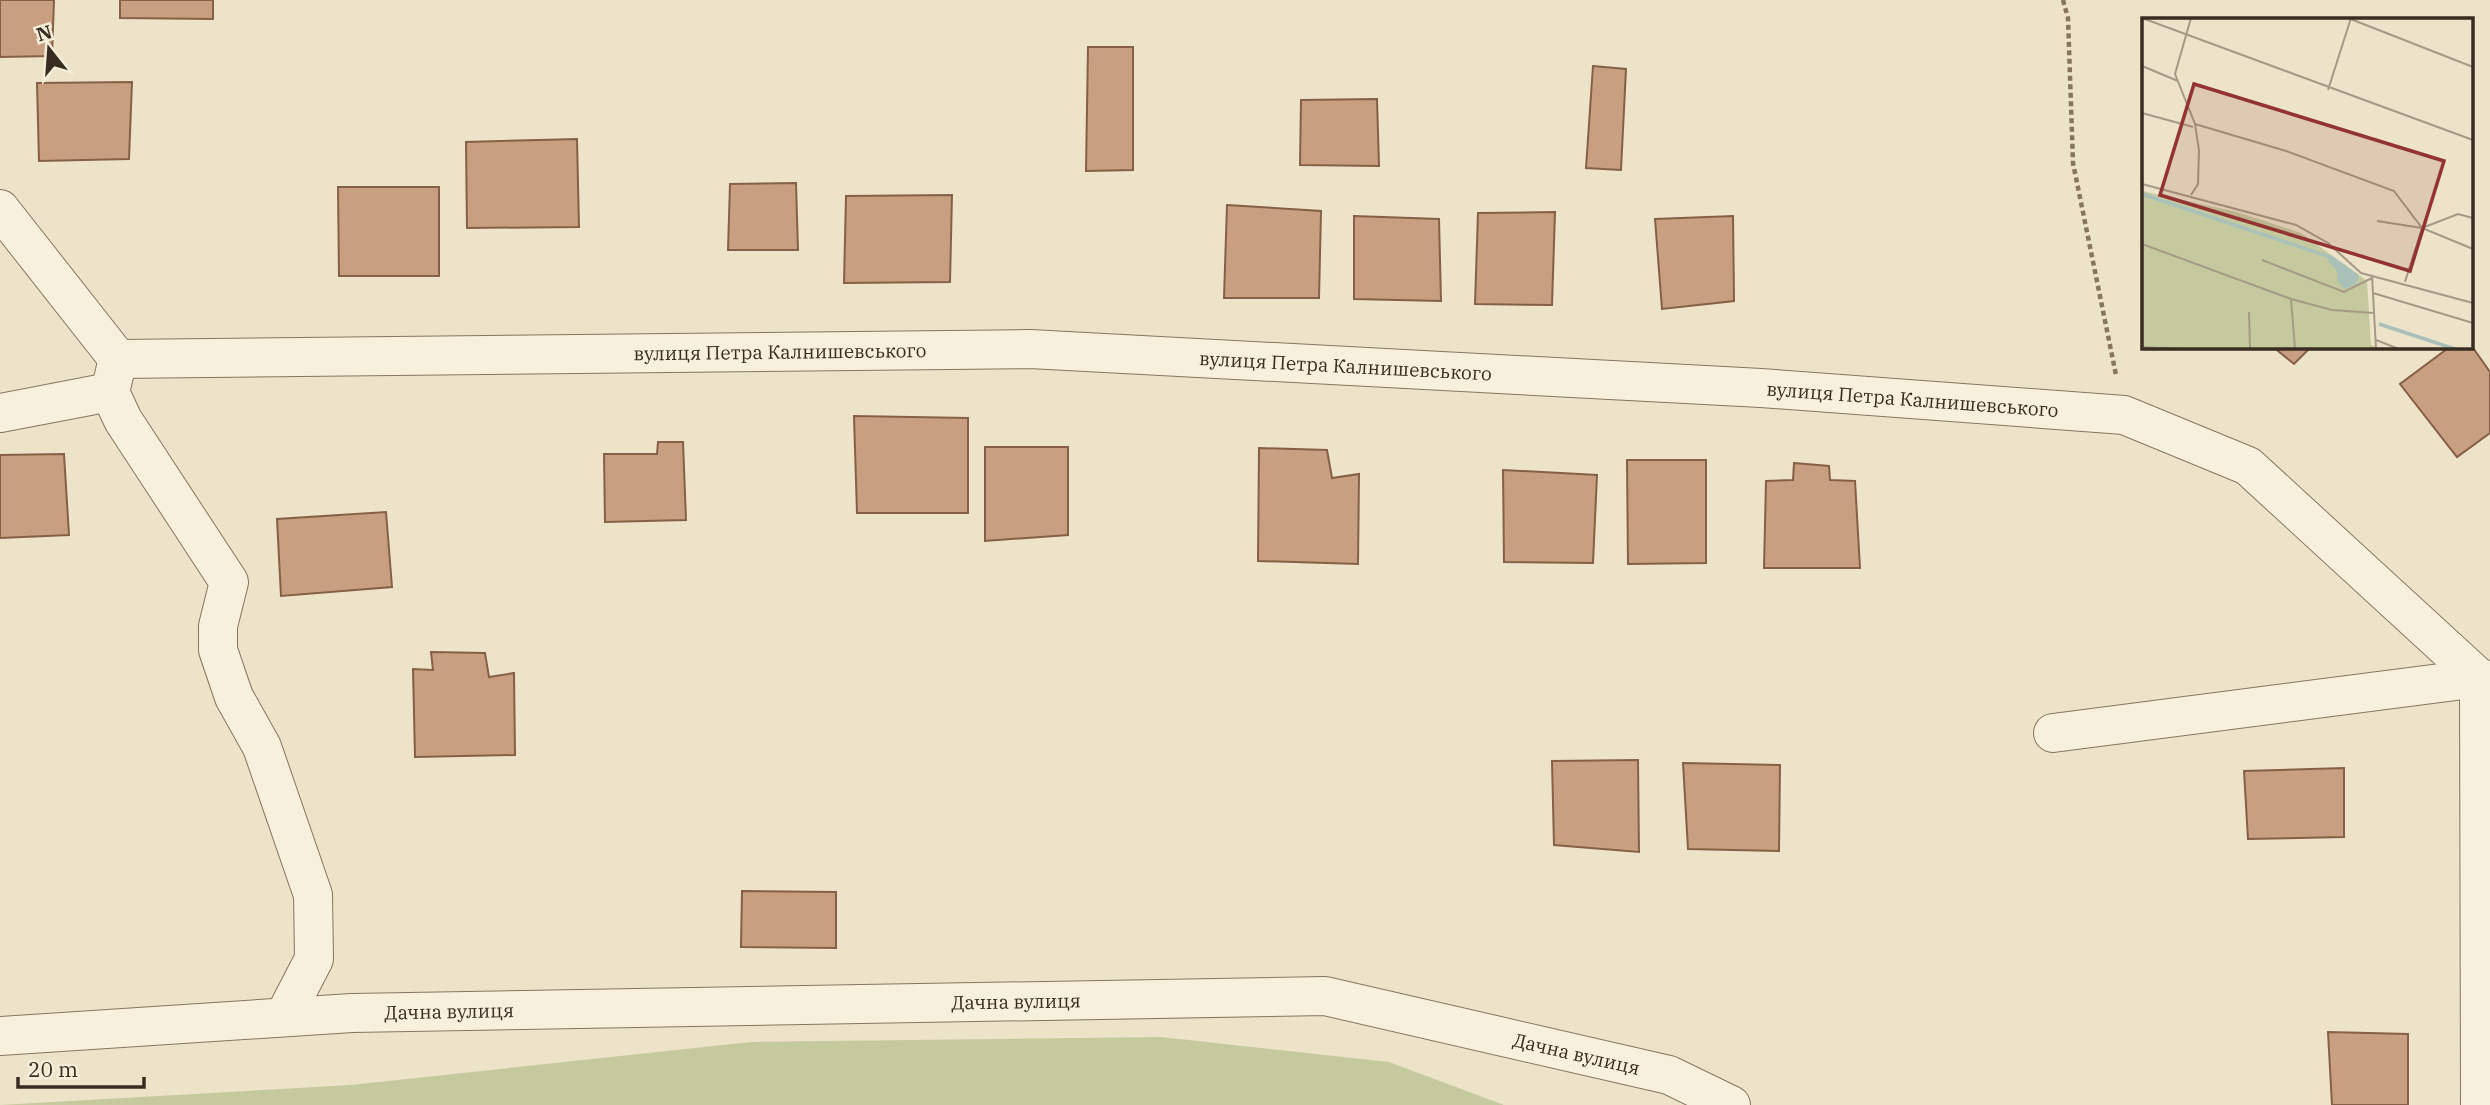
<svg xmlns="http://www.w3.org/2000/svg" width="2490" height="1105" font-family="'IBM Plex Serif',serif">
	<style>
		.green { fill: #c4ca9d }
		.building { fill: #c8a081; stroke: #866046; stroke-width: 2 }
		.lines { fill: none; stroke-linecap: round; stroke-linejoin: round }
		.minor-casing { stroke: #88755f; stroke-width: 40 }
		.path { stroke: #88755f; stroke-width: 4.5; stroke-dasharray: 5 3.5; stroke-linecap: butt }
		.minor { stroke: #f7f0dc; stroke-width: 38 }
		.labels { text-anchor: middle; stroke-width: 6; stroke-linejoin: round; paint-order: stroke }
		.street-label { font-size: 19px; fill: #392d21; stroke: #f4edd8 }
		.inset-river { fill: none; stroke: #aac1ba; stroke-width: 3.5 }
		.inset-road { fill: none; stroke: #a49a86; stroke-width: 2 }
		.view { fill: #933332; fill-opacity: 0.15; stroke: #933332; stroke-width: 3.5 }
		.inset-edge { fill: none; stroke: #392d21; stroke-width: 3.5 }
	</style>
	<rect width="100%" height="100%" fill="#ece3c9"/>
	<!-- green -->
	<path class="green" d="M1161,1037L1389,1062L1504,1105H0L351,1085L751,1042Z"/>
	<!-- building -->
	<path class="building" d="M0,0H54L52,56L0,57Z
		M120,0H213V19L120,18Z
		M1088,47H1133V170L1086,171Z
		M1593,66L1626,69L1621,170L1586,168Z
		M132,82L129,159L39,161L37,83Z
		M1377,99L1379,166L1300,165L1301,100Z
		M577,139L579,227L467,228L466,142Z
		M796,183L798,250H728L730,184Z
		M338,187H439V276H339Z
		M952,195L950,282L844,283L846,196Z
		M1227,205L1321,211L1319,298H1224Z
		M1555,212L1552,305L1475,304L1478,213Z
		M1354,216L1439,219L1441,301L1354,299Z
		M1733,216L1734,301L1662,309L1655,219Z
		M2471,345L2490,372V433L2457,457L2400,384L2451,346Z
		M2272,346H2312L2294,364Z
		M854,416L968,418V513H857Z
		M658,442H683L686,520L605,522L604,454H657Z
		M985,447H1068V535L985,541Z
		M1259,448L1327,450L1332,478L1359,474L1358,564L1258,561Z
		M64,454L69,535L0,538V455Z
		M1627,460H1706V563L1628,564Z
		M1794,463L1829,466L1830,480L1855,481L1860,568H1764L1766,481L1793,480Z
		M1503,470L1597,475L1593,563L1504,562Z
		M386,512L392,587L281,596L277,519Z
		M431,652L485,653L489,677L514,673L515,755L415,757L413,669L433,670Z
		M1638,760L1639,852L1554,845L1552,761Z
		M1683,763L1780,765L1779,851L1688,849Z
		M2344,768V837L2248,839L2244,771Z
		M742,891L836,892V948L741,947Z
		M2328,1032L2408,1034V1105H2332Z"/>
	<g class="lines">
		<defs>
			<g id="minor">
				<path d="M0,209L118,359"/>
				<path id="s1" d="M118,359L1030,349L1761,388L2124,415L2248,466L2479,678L2490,680"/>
				<path d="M118,359L110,392L123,420L229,582L218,626V650L234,697L262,747L313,895L314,959L284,1017"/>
				<path d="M0,413L110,392"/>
				<path d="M2479,678L2480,1105"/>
				<path d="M2053,733L2479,678"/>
				<path id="s2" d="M0,1036L352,1013L1325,996L1669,1075L1731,1105"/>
			</g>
		</defs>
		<!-- minor casing -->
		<use href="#minor" class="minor-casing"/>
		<!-- path -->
		<path class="path" d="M2063,0L2068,18L2073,163L2116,375"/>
		<!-- minor -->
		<use href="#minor" class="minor"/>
	</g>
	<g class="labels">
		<!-- street labels -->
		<g class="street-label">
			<text dy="7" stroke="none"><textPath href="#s1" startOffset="662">вулиця Петра Калнишевського</textPath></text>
			<text dy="7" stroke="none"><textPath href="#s1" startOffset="1228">вулиця Петра Калнишевського</textPath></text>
			<text dy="7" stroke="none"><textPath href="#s1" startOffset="1796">вулиця Петра Калнишевського</textPath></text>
			<text dy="7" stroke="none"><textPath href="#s2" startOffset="1017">Дачна вулиця</textPath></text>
			<text dy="7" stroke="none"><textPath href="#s2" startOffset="450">Дачна вулиця</textPath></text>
			<text dy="7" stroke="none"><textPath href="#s2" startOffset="1584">Дачна вулиця</textPath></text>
		</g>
	</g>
	<!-- overview -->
	<g transform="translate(2142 18)">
		<rect width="331" height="331" fill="#ece3c9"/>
		<path d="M0,173L95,194L159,215L225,263L229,327L239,331H0Z" fill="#c4ca9d"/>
		<path d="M189,237L217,257L214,266L203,271L196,264L195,253L185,241Z" fill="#aac1ba"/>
		<path class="inset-river" d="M0,176L188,239M237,306L313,331"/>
		<path class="inset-road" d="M0,0L331,122M206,0L331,49M0,48L36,63M186,72L209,0M0,95L51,109M53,106L144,133L252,173L280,210L331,231M0,166L154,207L186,225L219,255L331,285M49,177L56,166L57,132L53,106L33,56L49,0M235,203L280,210M280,210L316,196L331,200M0,226L149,281L190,292L232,295M120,242L202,274L230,260M230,257L234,331M263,264L280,210M231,275L331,305M149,281L153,331M107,294L108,331M234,322L257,331M0,329L37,331"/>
		<path class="view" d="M52,66L302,143L268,253L18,177Z"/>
		<rect width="331" height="331" class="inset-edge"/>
	</g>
	<!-- north arrow -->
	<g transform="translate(49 49) rotate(343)" stroke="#f4edd8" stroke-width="5" paint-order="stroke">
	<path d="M0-5L12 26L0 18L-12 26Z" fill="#392d21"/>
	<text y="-10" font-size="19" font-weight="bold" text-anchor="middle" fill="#392d21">N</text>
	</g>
	<!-- scale -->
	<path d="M18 1077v10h126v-10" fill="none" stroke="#392d21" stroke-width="3.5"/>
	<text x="28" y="1077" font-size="21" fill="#392d21" stroke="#f4edd8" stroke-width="5" paint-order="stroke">20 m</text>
</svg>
